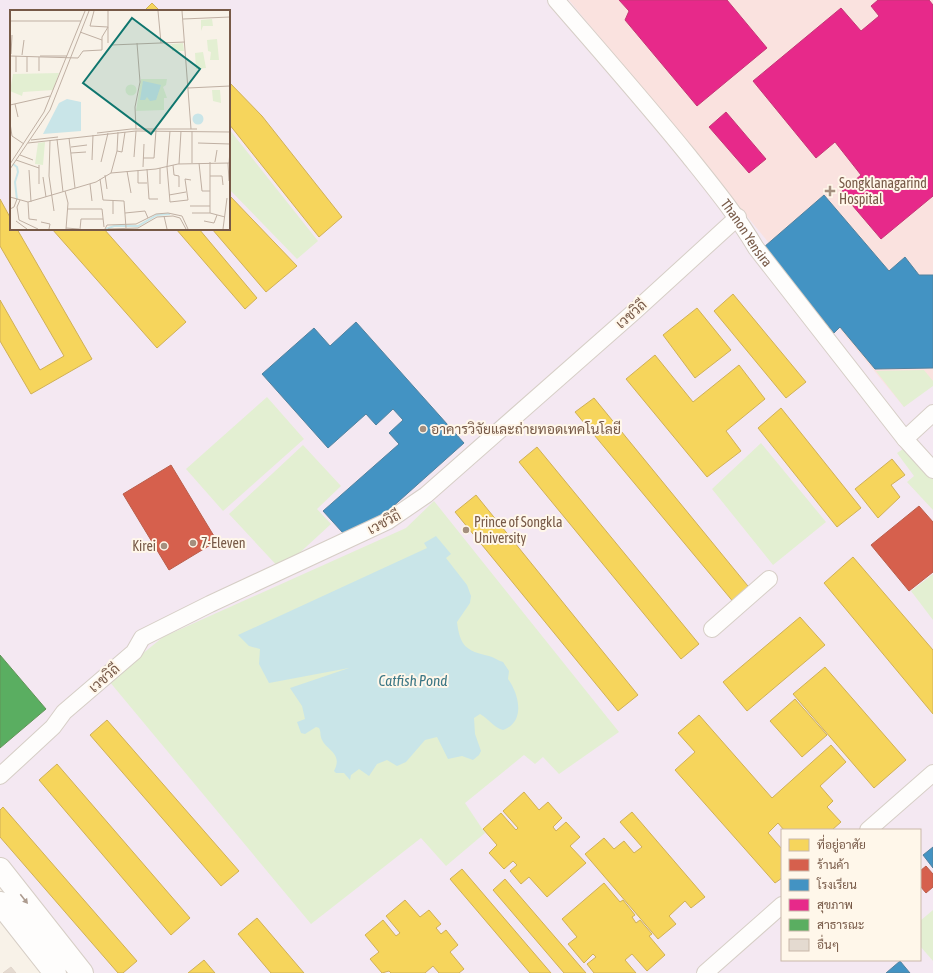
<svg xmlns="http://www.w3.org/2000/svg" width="933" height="973" font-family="'Asap Condensed',Sarabun,sans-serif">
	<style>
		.education { fill: #f4e8f2; fill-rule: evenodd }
		.medical { fill: #fae2df }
		.green { fill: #e3efd2 }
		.water { fill: #c9e5e8 }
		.homes { fill: #f6d55c; stroke: #d0b056 }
		.shops { fill: #d6604d; stroke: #ba5e4b }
		.schools { fill: #4393c3; stroke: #53829e }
		.health { fill: #e7298a; stroke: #c53776 }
		.public { fill: #5aae61; stroke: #639459 }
		.building { fill: #e4dad0; stroke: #e1d5ca }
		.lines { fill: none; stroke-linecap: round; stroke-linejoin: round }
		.street-casing { stroke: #d6cec6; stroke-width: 18 }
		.secondary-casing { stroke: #d6cec5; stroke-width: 24 }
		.street { stroke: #fefdfc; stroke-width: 16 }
		.secondary { stroke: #fefdfc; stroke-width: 22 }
		.oneway { fill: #ad9b8f }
		.poi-dot { fill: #a48f7f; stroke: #fff7ea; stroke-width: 1.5 }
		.labels { text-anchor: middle; stroke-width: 4; stroke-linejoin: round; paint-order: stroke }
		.poi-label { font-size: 14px; fill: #775947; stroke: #fff7ea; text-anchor: start }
		.street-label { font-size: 14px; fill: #775947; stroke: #fff7ea }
		.water-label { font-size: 15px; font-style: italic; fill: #3c7785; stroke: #fff7ea }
		.inset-river { fill: none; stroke: #c9e5e8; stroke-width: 2 }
		.inset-road { fill: none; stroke: #c0b0a3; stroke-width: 1 }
		.view { fill: #0f766e; fill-opacity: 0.15; stroke: #0f766e; stroke-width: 2 }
		.inset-edge { fill: none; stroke: #775947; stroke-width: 2 }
	</style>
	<rect width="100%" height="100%" fill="#f8f2e8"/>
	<!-- education -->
	<path class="education" d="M0,0H933V973H85L0,859ZM11,11H229V229H11ZM782,830H920V960H782Z"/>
	<!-- medical -->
	<path class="medical" d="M569,0H933V382L904,407Z"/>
	<!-- green -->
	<path class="green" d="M229,129L318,241L297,259L229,189Z
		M924,370L933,381V386L904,407L876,371Z
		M267,397L304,439L223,511L186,469Z
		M761,443L826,522L773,565L712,489Z
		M303,445L341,486L317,509L331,524L281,570L229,514Z
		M906,447L933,475V510L907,482L914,476L897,453Z
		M434,501L619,732L559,774L543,757L535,764L524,755L465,803L485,833L446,866L421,838L311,924L109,681L163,637L406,528Z
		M933,574V620L911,591Z
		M933,910V961L920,946V921Z"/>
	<!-- water -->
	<path class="water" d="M436,536L451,554L446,558L467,585L471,596L470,603L457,622C460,646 466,651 489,656C494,657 498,661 503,662L509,671L508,679C519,694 526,722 503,730C493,727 489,719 480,714L474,718L475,734L481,751L479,755L473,760L462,756L448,759L437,737L425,740L406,762L397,766L387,760L377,764L369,776L359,769L351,775L350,780L344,773H336L334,771C344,752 324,750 321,737C320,733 321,732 319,728L316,727L305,734L301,733L297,722L305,719L302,706L290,688L349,668L269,683L259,664L260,649L249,646L238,635L427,548L424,543Z"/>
	<!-- homes -->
	<path class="homes" d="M152,3L160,11H144Z
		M229,82L262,116L342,217L319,237L229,124Z
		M229,195L297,266L266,292L212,229H229Z
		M0,199L11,219V229H17L92,359L31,394L0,341V300L40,370L64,356L0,246Z
		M52,229H104L186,322L157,348Z
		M176,229H199L257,298L245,309Z
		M733,294L806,382L786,398L714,311Z
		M697,308L731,350L695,378L663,335Z
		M655,355L693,402L739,365L765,399L726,431L741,451L707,477L626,379Z
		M594,398L752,591L735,604L575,412Z
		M781,408L861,508L837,527L758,428Z
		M537,447L699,644L681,659L519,462Z
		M892,459L905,475L891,485L900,497L878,518L855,489Z
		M476,495L638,695L618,711L455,512Z
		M853,557L933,650V714L824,583Z
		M800,617L825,645L747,711L723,682Z
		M825,667L906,760L874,788L793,694Z
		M795,699L827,735L802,757L770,721Z
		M699,715L772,798L831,745L846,762L820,786L833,801L827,807L841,822L832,830H784L778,823L768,833L782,849V878L775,883L675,770L695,752L678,733Z
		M107,720L239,871L221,886L90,735Z
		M57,764L190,918L171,935L39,780Z
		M524,792L539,810L548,802L562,818L553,827L556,831L566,822L580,837L570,846L586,863L547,897L529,877L521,884L510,871L517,865L513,861L504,869L489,853L497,845L483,829L501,813L516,830L518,828L503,811Z
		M3,807L137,961L123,973H118L0,837V810Z
		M632,812L705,897L691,908L685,901L669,916L676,924L658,939L585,854L604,838L614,849L624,841L634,853L642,847L620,822Z
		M462,869L551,973H530L450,879Z
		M505,879L586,973H564L493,890Z
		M604,883L620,902L623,900L635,915L632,917L636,923L640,920L652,934L649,936L665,955L647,971L632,954L625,960L636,973H594L587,964L596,957L593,954L584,963L568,944L577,937L562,919Z
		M405,900L420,917L429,910L441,924L436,928L441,934L446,930L458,945L450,952L464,969L459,973H439L433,966L425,973H391L389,971L382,973L370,959L379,952L365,935L383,920L396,936L400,933L386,916Z
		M257,918L304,973H271L238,934Z
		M204,960L215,973H188Z"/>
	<!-- shops -->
	<path class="shops" d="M171,465L217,541L169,570L123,494Z
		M919,506L933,522V572L909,591L871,545Z
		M926,866L933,874V887L926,893L920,886V871Z"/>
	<!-- schools -->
	<path class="schools" d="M824,195L889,271L905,257L919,275H933V368L875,369L840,327L834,333L764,247Z
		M356,322L464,443L352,543L323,511L399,444L389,433L403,420L393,409L376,425L366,414L328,448L262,374L314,328L330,346Z
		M933,847V868L923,855Z
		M900,961L910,973H886Z"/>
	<!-- health -->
	<path class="health" d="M619,0H727L767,48L697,106L625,20L629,11Z
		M878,0H929L933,5V196L881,239L841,192L861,175L835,142L816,158L753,81L841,8L861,31L879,16L871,6Z
		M726,112L766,159L749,173L709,127Z"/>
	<!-- public -->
	<path class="public" d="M0,655L46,709L0,748Z"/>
	<!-- building -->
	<path class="building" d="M11,967L16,973H3Z"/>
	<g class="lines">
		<defs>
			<g id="street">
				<path id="s1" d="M556,0C600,51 645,102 688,155C712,185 736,214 756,248L905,439L933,470"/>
				<path d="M905,439L933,413"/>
				<path d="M712,629L769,579"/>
				<path d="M0,776L53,727L64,712L134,652L142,638L210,604L388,521L426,495L635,311L738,217"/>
				<path d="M868,830L933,773"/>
				<path d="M705,973L782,905"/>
			</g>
			<path id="secondary" d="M0,869L82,973
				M0,903L55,973"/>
		</defs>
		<!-- street casing -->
		<use href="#street" class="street-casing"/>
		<!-- secondary casing -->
		<use href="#secondary" class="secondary-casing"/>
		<!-- street -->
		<use href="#street" class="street"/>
		<!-- secondary -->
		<use href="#secondary" class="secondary"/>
	</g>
	<!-- one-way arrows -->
	<defs><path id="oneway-solid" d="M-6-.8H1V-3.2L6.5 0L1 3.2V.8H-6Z"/></defs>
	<use class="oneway" href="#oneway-solid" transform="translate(24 899) rotate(52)"/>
	<!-- markers -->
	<g class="poi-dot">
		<path d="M828 185h4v4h4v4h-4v4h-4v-4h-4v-4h4z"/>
		<circle cx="423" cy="429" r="4"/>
		<circle cx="466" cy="530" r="4"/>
		<circle cx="193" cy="543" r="4"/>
		<circle cx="164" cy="546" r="4"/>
	</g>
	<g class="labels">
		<!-- poi labels -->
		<g class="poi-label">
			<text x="839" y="188">Songklanagarind<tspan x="839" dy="16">Hospital</tspan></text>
			<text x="431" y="434">อาคารวิจัยและถ่ายทอดเทคโนโลยี</text>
			<text x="474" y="527">Prince of Songkla<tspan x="474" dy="16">University</tspan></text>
			<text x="201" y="548">7-Eleven</text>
			<text x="156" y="551" text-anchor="end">Kirei</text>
		</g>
		<!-- street labels -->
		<g class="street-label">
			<text dy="5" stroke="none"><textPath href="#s1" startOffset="301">Thanon Yensira</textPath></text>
			<text transform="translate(631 314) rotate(-41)" y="5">เวชวิถี</text>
			<text transform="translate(384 522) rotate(-28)" y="5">เวชวิถี</text>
			<text transform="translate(104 678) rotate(-41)" y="5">เวชวิถี</text>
		</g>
		<!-- water labels -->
		<g class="water-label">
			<text x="413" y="686">Catfish Pond</text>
		</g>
	</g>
	<!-- overview -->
	<g transform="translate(10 10)">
		<rect width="220" height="220" fill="#f8f2e8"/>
		<path d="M202,9L203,16H193L191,21V10ZM207,29L209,50H200L201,42L198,41L197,30ZM173,33L174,41H162V35H152ZM193,42L196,58L186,59L185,43ZM49,63L43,80L13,82L12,86L0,81L3,64ZM131,69H157L156,75L153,77L157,88H154V100L126,101ZM115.5 80a5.5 5.5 0 1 1 11 0a5.5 5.5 0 1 1-11 0ZM202,80H210L211,93L203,91ZM35,132L33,155L25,154L28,133Z" fill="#e3efd2"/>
		<path d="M133,71L151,75L146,90L140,91L137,87L135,90H130ZM57,89L71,92V121L33,124L49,93ZM182.5 109a5.5 5.5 0 1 1 11 0a5.5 5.5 0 1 1-11 0Z" fill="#c9e5e8"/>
		<path class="inset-river" d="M3,154L7,157L8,162L5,172L7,190M96,219L104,216H128L147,205L160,204"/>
		<path class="inset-road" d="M84,1L80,16L98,17M98,1V33M148,1L151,33M172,1L181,119M173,9L220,7M0,11H71M70,22L92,30M101,35L175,32M1,44L2,25M12,45L14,30M0,46L68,48L73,41L92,40V27L98,17M6,46V62M30,46H57M29,47V61M17,62V47M178,78L220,76M5,94L8,107M0,95L40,86M0,113L2,126L14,134M126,119L125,97L130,72L127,33M160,121L157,157L160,192L178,190L175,169L181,170M182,121V153M87,123L121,119H187M59,128L65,178M47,129L53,182M21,130L48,127M40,130L39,166L44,201M18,133L126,121L220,122M188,133L220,134M61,137L77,135M107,141L112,142L115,122M61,143L76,142M10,145L23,150M124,147L126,121M133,148H144L146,120M6,150L29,158M82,150L83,125M91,152L98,123M200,152V203M205,152L207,140M189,153L192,181H200M218,153L219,171M219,153L220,141M0,154L34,102L75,1M169,154L171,121M29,155V174M163,155L164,165L169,166V177M133,157L134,134M0,159L40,100L79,1M137,159L139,189H148M19,160L21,192M128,160V173H137M117,161L121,183M101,163L107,141L108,122M95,165L97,179M200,166H212L213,175M33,167L36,187M90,169L93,190L114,191L116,218M80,174L82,191M150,174V158M55,181L58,193L56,219M159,185L176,182M0,187L18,192L86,172L101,163L146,159L168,154L220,153M10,190L7,197L9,210L28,219M103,190V204M18,192L19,209L27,210M180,196H200M0,199L4,197L7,189M58,199H92L94,217M115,203L135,201L138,208M182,203H200L215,207M154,206L157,219M6,211L17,219M194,211L204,213L207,205M31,212L40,214L39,219M56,218L69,219M70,219L71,209H93M95,219L97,215L126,214L146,204L158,203L172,206L178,219M98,219L128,218L147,207L163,206L170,208L176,219M213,219L217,188"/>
		<path class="view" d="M122,8L190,59L141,124L73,73Z"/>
		<rect width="220" height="220" class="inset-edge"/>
	</g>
	<!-- legend -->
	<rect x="781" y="829" width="140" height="132" fill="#fff7ea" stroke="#c9b8a9"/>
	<rect x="789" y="839" width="20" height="12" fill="#f6d55c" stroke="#c9b8a9"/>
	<text x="817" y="849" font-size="12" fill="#775947">ที่อยู่อาศัย</text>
	<rect x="789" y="859" width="20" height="12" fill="#d6604d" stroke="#c9b8a9"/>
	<text x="817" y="869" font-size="12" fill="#775947">ร้านค้า</text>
	<rect x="789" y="879" width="20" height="12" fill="#4393c3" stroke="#c9b8a9"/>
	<text x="817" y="889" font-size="12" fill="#775947">โรงเรียน</text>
	<rect x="789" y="899" width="20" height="12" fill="#e7298a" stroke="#c9b8a9"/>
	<text x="817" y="909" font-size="12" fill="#775947">สุขภาพ</text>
	<rect x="789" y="919" width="20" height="12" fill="#5aae61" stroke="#c9b8a9"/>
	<text x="817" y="929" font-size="12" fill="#775947">สาธารณะ</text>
	<rect x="789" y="939" width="20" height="12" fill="#e4dad0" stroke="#c9b8a9"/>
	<text x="817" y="949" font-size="12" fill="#775947">อื่นๆ</text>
</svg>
